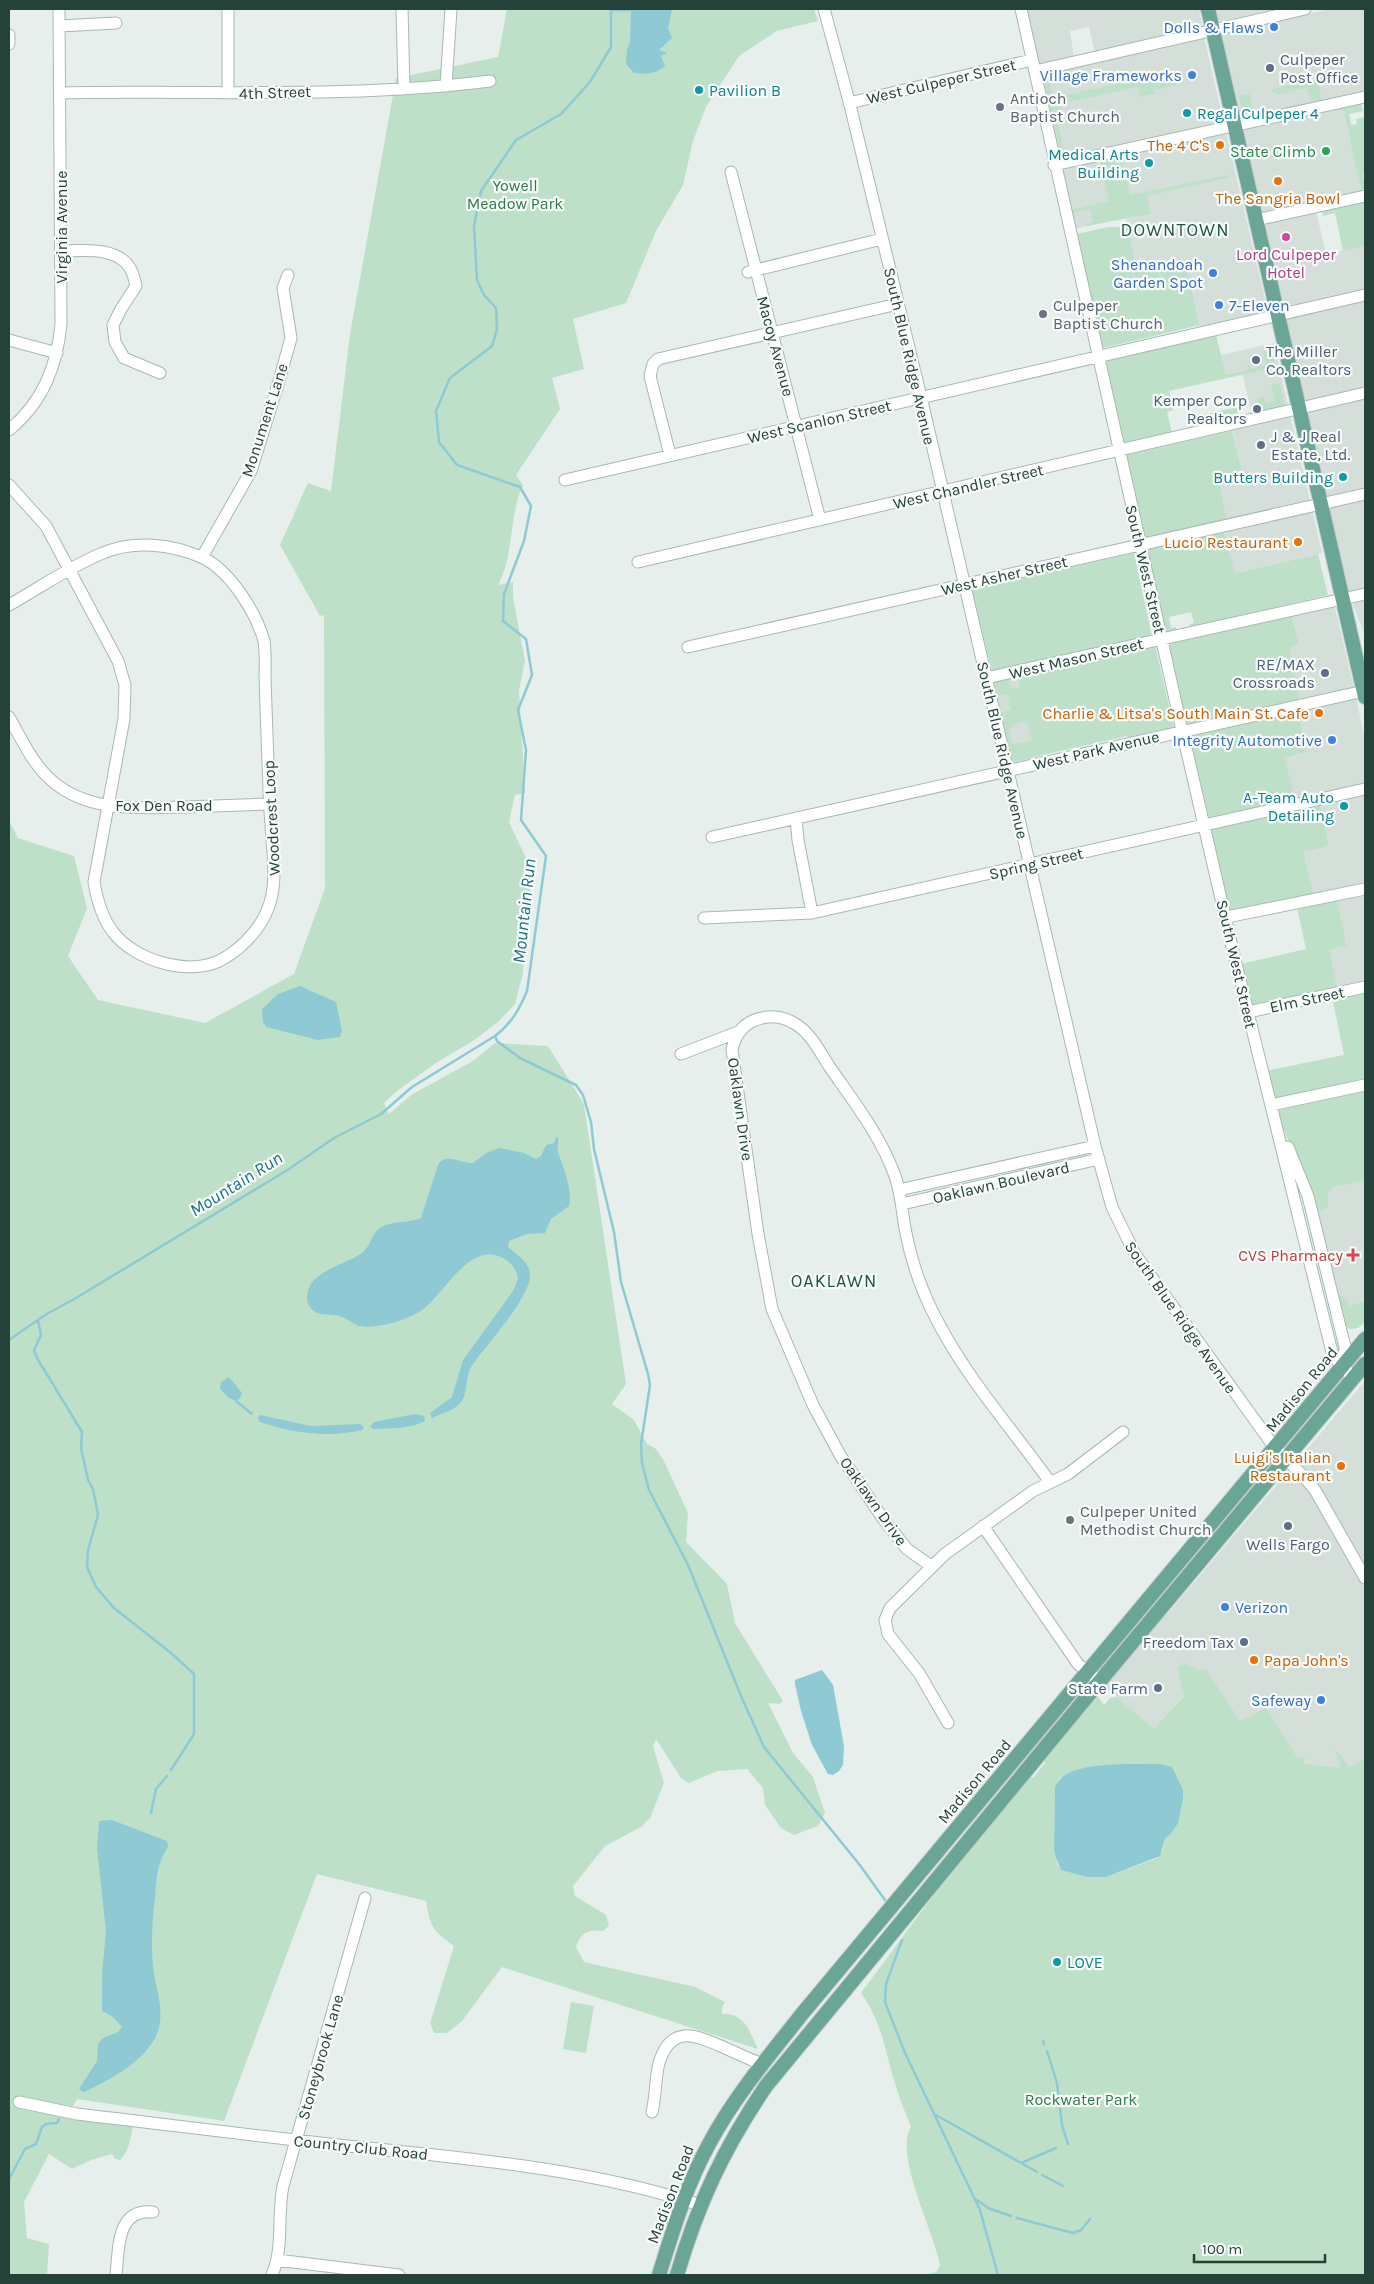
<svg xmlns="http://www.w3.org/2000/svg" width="1374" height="2284" font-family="Karla,sans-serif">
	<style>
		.built { fill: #d4dfda }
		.green { fill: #bfe0c8; fill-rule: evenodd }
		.water { fill: #8ec9d4 }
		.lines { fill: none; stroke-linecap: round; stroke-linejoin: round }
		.stream { stroke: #8ec9d4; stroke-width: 2.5 }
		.minor-casing { stroke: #a8b8b2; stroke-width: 13 }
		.major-casing { stroke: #c2cac8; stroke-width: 16 }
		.minor { stroke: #fff; stroke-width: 11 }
		.major { stroke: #6aa596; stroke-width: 14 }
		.shop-dot { fill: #3f7fe0; stroke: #f7fbf9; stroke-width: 2 }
		.service-dot { fill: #5c6f8a; stroke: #f7fbf9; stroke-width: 2 }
		.culture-dot { fill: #0f9aa8; stroke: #f7fbf9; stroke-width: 2 }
		.worship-dot { fill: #6b7280; stroke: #f7fbf9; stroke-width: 2 }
		.food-dot { fill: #e8710a; stroke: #f7fbf9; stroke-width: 2 }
		.leisure-dot { fill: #2e9e5b; stroke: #f7fbf9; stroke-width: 2 }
		.hotel-dot { fill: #d1479c; stroke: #f7fbf9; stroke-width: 2 }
		.health-dot { fill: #e0444e; stroke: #f7fbf9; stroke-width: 2 }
		.labels { text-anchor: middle; stroke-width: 4.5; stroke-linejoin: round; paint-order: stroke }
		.shop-label { font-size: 16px; fill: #366cbe; stroke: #f7fbf9; text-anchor: end }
		.service-label { font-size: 16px; fill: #4e5e75; stroke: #f7fbf9; text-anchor: end }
		.street-label { font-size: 16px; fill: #24423a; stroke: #f7fbf9 }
		.culture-label { font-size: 16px; fill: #0d838f; stroke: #f7fbf9; text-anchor: start }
		.worship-label { font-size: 16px; fill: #5b616d; stroke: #f7fbf9; text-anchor: start }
		.food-label { font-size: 16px; fill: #c56008; stroke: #f7fbf9; text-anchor: end }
		.leisure-label { font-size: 16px; fill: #27864d; stroke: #f7fbf9; text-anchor: end }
		.park-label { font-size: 16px; fill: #2d7a4b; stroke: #f7fbf9 }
		.hotel-label { font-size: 16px; fill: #b23c85; stroke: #f7fbf9 }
		.health-label { font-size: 16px; fill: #be3a42; stroke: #f7fbf9; text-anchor: end }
		.neighbourhood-label { font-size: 18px; letter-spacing: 1px; fill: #1f5548; stroke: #f7fbf9 }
		.water-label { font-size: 18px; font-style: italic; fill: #1c6f80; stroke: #f7fbf9 }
	</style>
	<rect width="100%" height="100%" fill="#e6efeb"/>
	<!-- built -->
	<path class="built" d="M1025,9H1199L1203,29L1095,53L1089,27L1070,31L1074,57L1038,66Z
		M1216,9H1276L1219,22Z
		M1330,9H1365V93L1241,120L1221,33Z
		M1204,37L1224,124L1059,158L1040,75Z
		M1343,107L1362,193L1262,214L1243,128Z
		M1226,132L1268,312L1201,328L1185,261L1137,272L1126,219L1151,214L1146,194L1097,224L1074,229L1060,168Z
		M1316,211L1326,254L1365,246V291L1282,309L1263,223Z
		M1365,299V389L1304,402L1284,317Z
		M1274,343L1288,406L1252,415L1242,372L1226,376L1221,355Z
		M1364,398L1365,489L1326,498L1306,412Z
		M1290,415L1310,501L1227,520L1218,477L1242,471L1232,429Z
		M1365,498V588L1349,592L1328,506Z
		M1312,510L1322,553L1234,573L1223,530Z
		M1365,597V635L1353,605V602Z
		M1334,604L1354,688L1299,700L1290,646L1299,644L1292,613Z
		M1023,675L1042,758L1010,765L991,683Z
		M1356,697L1365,740V784L1295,799L1285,758L1307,752L1298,710Z
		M1365,793V883L1314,894L1304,851L1329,846L1320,803Z
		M1365,893V981L1337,987L1330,950L1347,946L1337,899Z
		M1365,1088V1322L1352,1329L1345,1325L1302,1172L1277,1114L1279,1109L1298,1101Z
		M1365,1381V1767L1268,1786L1207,1671L1154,1728L1103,1685L1154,1623L1168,1613Z"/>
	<!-- green -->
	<path class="green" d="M507,9H814L818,21L777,31L739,56L706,107L693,141L683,185L656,231L626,303L573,319L584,369L552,378L560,409L516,475L523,485C508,517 515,554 498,585L513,582V597L525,661L519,690L525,793L515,795L509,822L533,873L525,925L523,973L515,1004L499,1021L476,1039L436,1063L397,1091L384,1103L389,1114L411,1095L473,1061L495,1043L548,1046L584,1104L626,1384L612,1404L634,1420L647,1444L656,1449L663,1459L688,1513L686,1542L727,1584L735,1623L783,1701L780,1704L768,1703L793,1753L813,1777L825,1813L818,1826L794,1835L781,1828L765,1805L763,1788L747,1769L717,1771L689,1783L681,1778L656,1739L653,1746L664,1783L650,1818L641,1827L605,1846L573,1886L575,1896L606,1915L609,1926L603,1931C589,1929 580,1933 576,1947L584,1962L695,1987L725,2002L722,2008V2014C744,2012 750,2032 758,2049L502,1967L462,2021L447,2033H434L430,2023L454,1946C433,1931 430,1927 426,1901L317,1874L224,2121L77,2099L67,2117L133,2125C131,2137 129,2152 120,2160L115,2159L112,2154L91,2160L72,2169L49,2154L24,2202L27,2238L49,2244L47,2275H9V820L18,838L74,856L87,908L68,956L98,1000L205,1023L294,974L325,888L324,615L320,616L280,545L308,483L331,491L350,334L396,78L498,57Z
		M1068,68L1069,70L1050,75L1051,90L1055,97L1142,79L1143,81L1183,73L1184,74L1174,76L1176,85L1154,90L1155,93L1140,97L1137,87L1060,104L1062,113L1056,115L1064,152L1072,153L1061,155L1043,75Z
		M1317,79L1322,99L1311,101L1307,88L1276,95V92L1273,93L1272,89Z
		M1250,94L1253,111L1269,108L1270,111L1244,117L1239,96Z
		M1361,103L1363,111L1349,114L1351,125L1357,124L1356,119L1365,117V173L1363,174L1365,189L1361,190L1343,107Z
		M1121,157L1130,195L1229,175L1230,177L1147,196L1151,214L1086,226V224L1093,222L1090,209L1073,213L1072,210L1109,201L1100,162Z
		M1365,200V246L1343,251L1335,213L1323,216L1322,211Z
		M1108,227H1128L1137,272L1185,261L1200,325L1103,348L1077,234Z
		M1216,335L1226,375L1248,370L1247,365H1250L1251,369L1266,365L1263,352L1271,350L1276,367L1169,391L1173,410L1167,412L1172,433L1123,444L1105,362Z
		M1280,383L1285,407L1264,412L1263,405H1259L1257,398L1264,396L1266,403L1275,401L1271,385Z
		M1238,407L1237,416L1194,426L1192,417Z
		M1232,431L1242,471L1218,477L1227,520L1144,539L1126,455Z
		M1223,530L1235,573L1318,554L1328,595L1190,628V624L1194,623L1191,612L1169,617L1171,628L1176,627V631L1166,634L1147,547Z
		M1134,553L1152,636L992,673L972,589Z
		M1292,615L1299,644L1290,647L1299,700L1187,725L1169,643Z
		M1155,645L1174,728L1128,738L1127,736L1012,762L1000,713L1011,710L1007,694L998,696L995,682L1008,679L1011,689L1020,687L1018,676ZM1024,721L1025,724H1028L1032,740L1012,744L1009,728L1013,726V724Z
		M1298,710L1307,752L1285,758L1295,799L1209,818L1189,734Z
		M1320,803L1329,846L1304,852L1314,894L1229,912L1209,827Z
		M1337,899L1347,946L1330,950L1337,987L1251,1007L1241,964L1306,949L1297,908Z
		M1365,990V1081L1272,1100L1265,1071L1344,1055L1332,997Z
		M1365,1091V1180L1333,1187L1328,1193V1206L1322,1211H1316L1277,1112L1300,1103Z
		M1319,1223L1337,1293L1347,1299L1349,1306L1365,1301V1322L1358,1328L1349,1329L1342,1321Z
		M1184,1663L1200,1670L1206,1669L1240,1721L1266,1708L1297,1757L1305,1758L1303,1762L1305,1764L1339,1768L1341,1765L1335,1751L1340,1754L1349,1767L1365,1759V2275H923L936,2272L940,2266C935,2233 893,2154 911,2127C905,2112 899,2098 895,2083C884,2049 883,2024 861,1993L973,1842L1028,1776L1033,1778L1045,1763L1043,1759L1097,1695L1104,1705L1110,1698L1117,1697L1154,1728L1184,1696L1177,1667ZM1084,1768L1183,1790C1182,1810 1178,1824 1165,1839L1163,1849L1157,1858L1106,1877H1088L1058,1866L1054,1850L1055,1787L1059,1778Z
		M571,2002L594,2006L586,2053L563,2049Z"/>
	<!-- water -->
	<path class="water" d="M631,9H672L668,28L672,38L659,50L667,53L661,56L665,66C655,75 646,74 634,73L626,64L627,50L630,42Z
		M300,986L336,1002L342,1031L340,1037L318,1040L266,1027L263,1022L262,1009L278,994Z
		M557,1136C560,1142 556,1146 558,1152C563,1167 573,1190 569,1206L551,1219L545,1233L527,1234L509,1241L508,1247C516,1254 528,1261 530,1273C533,1296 484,1347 471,1367C465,1378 468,1391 462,1401C456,1410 442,1413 432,1418L430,1413L452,1397L463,1360L513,1291L518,1279C517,1270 511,1262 503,1258C468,1240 443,1298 419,1312C403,1321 377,1329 359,1326C353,1324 348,1319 342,1317C329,1312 316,1319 308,1304C301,1272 342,1267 362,1253C372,1245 371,1232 383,1226C395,1221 409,1223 421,1218L438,1165C445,1152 461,1163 473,1163L486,1153L500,1148L524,1153L536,1159L541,1156L546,1145L554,1143Z
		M229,1377L242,1393L241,1397L236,1401L229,1398L220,1389L221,1382Z
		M415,1414L424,1416L425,1421C411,1429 388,1428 373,1429L370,1427L374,1422Z
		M260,1415L311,1426L360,1424L364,1427L362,1430C328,1438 292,1433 260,1422L258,1418Z
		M822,1670L833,1685L844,1746L843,1765L839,1771L833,1775L828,1774L812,1745L801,1711L795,1684V1680Z
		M1160,1764L1172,1767L1183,1790V1799L1178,1823L1172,1832L1165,1839L1160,1856L1106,1877H1088L1061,1870L1056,1858L1054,1850L1055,1787C1064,1759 1136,1765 1160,1764Z
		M112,1820L167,1841L168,1847C156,1865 157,1877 155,1898C152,1921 151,1943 153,1966C155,1986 164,2007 159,2027C152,2058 110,2080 84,2092L79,2089L97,2061L98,2044L103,2038L118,2032L122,2027L112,2016L102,2011V1974L106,1931L97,1848L99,1821Z"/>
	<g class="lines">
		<!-- stream -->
		<path class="stream" d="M611,10H631
			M495,1036L497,1041L520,1058L576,1085L583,1095L591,1122L594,1149L614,1232L621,1282L648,1374L650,1385L641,1444L642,1463L649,1490L688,1565L741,1696L764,1747L859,1864L885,1900
			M38,1321L41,1335L34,1350L37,1358L82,1432L81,1448L88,1480L93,1489L98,1515L88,1550L87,1567L96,1587L114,1608L171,1653L194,1674V1734L171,1770
			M9,1340L45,1315L76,1298L289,1169L334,1138L381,1114L412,1087L495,1036C511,1024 519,1010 527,991L546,856L521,820L526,750L518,710L532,675L526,639L503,621L504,594L524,541L531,506L520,487L457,465L439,442L436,411L450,378L492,346L497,329L496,308L484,295L477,280L474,226L481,191L516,140L561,114L590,82L611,47V9
			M236,1401L252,1414
			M151,1813L156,1789L167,1776
			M902,1940L886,1984L885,2002L905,2053L980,2210L998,2275
			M1043,2041L1044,2044
			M1047,2051L1057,2083L1062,2125L1068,2144
			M936,2115L1037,2172
			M1021,2163L1056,2148
			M1042,2175L1063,2186
			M9,2179L25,2149L36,2144L42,2127L46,2124L57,2123L59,2119
			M977,2200L988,2208L1011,2216
			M1017,2218L1073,2233L1081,2230L1090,2219"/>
		<defs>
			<path id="minor" d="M402,9L404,88
				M824,9L849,101L921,397L1095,1146L1112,1207L1135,1254L1275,1448L1305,1478L1315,1490L1365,1578
				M1021,9L1181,726L1237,968L1332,1352L1335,1359L1344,1365L1352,1379
				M60,26L116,23
				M9,35V44
				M1035,71L1305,9
				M446,86L451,9
				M60,93C203,90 347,99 490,81
				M228,93V9
				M849,103L1032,60
				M1054,165L1365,97
				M731,172L820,520
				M1256,220L1365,196
				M61,251C82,251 117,246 130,268C133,273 135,281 136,286L121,309L113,325L115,342L124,358L160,373
				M748,272L882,239
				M9,340L57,353
				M9,430C43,402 57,366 61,324L59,9
				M670,455L650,376L653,364L658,359L898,304
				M565,480L1365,295
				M9,485L46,526L118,661L125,685L124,719L94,882C97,900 102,918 113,932C134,960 187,976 219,961C239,951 258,932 267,911C279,884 272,852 271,824C269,804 269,783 268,762C267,734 266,707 265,679C265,667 266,653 264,641C256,612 229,569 201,557C171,544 134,540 103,553C72,565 38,589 9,605
				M202,557L251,471L279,381L291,338L283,288L288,275
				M638,562L1365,393
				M688,647L1365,494
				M986,678L1365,594
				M9,717C21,738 32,763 51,780C88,813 139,808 185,807C213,806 241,805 269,804
				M796,818L798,840L812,913
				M712,837L1364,691
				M1227,917L1365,889
				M704,918L812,913L1365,789
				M1248,1012L1365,987
				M681,1054L738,1032
				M1271,1105L1365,1085
				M1288,1147L1308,1196L1345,1347L1344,1365
				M899,1190L1095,1146
				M902,1204L1099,1159
				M983,1526L1078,1664L1100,1681
				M931,1566L907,1549L884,1520L840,1455L813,1405L772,1309L758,1234L732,1050C736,1030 748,1019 768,1017C778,1016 788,1019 797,1025C811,1034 820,1052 829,1066C853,1101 881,1136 895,1176C901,1193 902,1211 905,1228C911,1261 923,1295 939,1324C969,1381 1013,1430 1050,1482
				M948,1723L919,1673L888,1634L885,1620L890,1608L945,1554L1033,1491L1068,1474L1123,1432
				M19,2102L77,2114C171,2125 264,2137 358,2147C472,2159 591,2169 700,2205
				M652,2112C656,2096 655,2079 659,2063C671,2024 695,2035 723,2047C736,2053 749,2059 762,2064
				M277,2260L399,2275
				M116,2275C119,2249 116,2208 153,2212
				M272,2275C284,2247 277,2216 283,2186L365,1898"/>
			<path id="major" d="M1208,9L1365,697
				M659,2275C673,2230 686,2186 709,2144C734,2097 769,2056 802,2014L1365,1339
				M677,2275C698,2203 724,2148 766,2086L1100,1681L1365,1364"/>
		</defs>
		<!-- minor casing -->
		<use href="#minor" class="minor-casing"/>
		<!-- major casing -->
		<use href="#major" class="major-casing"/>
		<!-- minor -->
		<use href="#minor" class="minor"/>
		<!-- major -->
		<use href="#major" class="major"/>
	</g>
	<!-- markers -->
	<g class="shop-dot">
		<circle cx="1274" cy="27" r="5"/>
		<circle cx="1192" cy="75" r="5"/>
		<circle cx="1213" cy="273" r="5"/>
		<circle cx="1219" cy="305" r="5"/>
		<circle cx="1332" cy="740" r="5"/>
		<circle cx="1225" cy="1607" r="5"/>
		<circle cx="1321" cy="1700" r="5"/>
	</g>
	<g class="service-dot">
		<circle cx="1270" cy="68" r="5"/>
		<circle cx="1256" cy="360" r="5"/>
		<circle cx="1257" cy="409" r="5"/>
		<circle cx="1261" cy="445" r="5"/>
		<circle cx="1325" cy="673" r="5"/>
		<circle cx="1288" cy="1526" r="5"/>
		<circle cx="1244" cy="1642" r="5"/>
		<circle cx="1158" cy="1688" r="5"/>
	</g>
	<g class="culture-dot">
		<circle cx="699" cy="90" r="5"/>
		<circle cx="1187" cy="113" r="5"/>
		<circle cx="1149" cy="163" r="5"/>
		<circle cx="1343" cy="477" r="5"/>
		<circle cx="1344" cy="806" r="5"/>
		<circle cx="1057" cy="1962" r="5"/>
	</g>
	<g class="worship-dot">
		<circle cx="1000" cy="107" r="5"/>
		<circle cx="1043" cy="314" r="5"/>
		<circle cx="1070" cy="1520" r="5"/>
	</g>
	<g class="food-dot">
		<circle cx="1220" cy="145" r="5"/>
		<circle cx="1278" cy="181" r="5"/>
		<circle cx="1298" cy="542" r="5"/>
		<circle cx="1319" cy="713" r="5"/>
		<circle cx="1341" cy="1466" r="5"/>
		<circle cx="1254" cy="1660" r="5"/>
	</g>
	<circle class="leisure-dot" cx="1326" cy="151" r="5"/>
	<circle class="hotel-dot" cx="1286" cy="237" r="5"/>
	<path class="health-dot" d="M1350.5 1247.5h5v5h5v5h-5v5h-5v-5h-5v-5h5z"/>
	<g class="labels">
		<!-- shop labels -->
		<g class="shop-label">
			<text x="1264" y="33">Dolls &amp; Flaws</text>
			<text x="1182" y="81">Village Frameworks</text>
			<text x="1203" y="270">Shenandoah<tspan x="1203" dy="18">Garden Spot</tspan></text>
			<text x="1229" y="311" text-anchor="start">7-Eleven</text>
			<text x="1322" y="746">Integrity Automotive</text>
			<text x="1235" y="1613" text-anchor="start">Verizon</text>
			<text x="1311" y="1706">Safeway</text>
		</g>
		<!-- service labels -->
		<g class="service-label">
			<text x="1280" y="65" text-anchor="start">Culpeper<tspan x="1280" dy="18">Post Office</tspan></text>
			<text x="1266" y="357" text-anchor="start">The Miller<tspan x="1266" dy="18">Co. Realtors</tspan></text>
			<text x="1247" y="406">Kemper Corp<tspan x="1247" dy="18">Realtors</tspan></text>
			<text x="1271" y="442" text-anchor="start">J &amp; J Real<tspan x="1271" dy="18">Estate, Ltd.</tspan></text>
			<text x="1315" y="670">RE/MAX<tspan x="1315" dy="18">Crossroads</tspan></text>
			<text x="1288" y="1550" text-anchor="middle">Wells Fargo</text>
			<text x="1234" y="1648">Freedom Tax</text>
			<text x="1148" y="1694">State Farm</text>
		</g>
		<!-- street labels -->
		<g class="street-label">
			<text transform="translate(941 81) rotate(-13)" y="6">West Culpeper Street</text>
			<text transform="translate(275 92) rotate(-2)" y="6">4th Street</text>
			<text transform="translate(61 227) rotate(-90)" y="6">Virginia Avenue</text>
			<text transform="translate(776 346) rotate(75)" y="6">Macoy Avenue</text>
			<text transform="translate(910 356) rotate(77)" y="6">South Blue Ridge Avenue</text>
			<text transform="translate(264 420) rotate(-72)" y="6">Monument Lane</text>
			<text transform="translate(819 421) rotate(-13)" y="6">West Scanlon Street</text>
			<text transform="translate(968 486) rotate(-13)" y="6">West Chandler Street</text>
			<text transform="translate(1146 569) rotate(77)" y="6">South West Street</text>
			<text transform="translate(1004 575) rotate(-13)" y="6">West Asher Street</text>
			<text transform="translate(1076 658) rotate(-13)" y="6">West Mason Street</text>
			<text transform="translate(1003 750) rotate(77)" y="6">South Blue Ridge Avenue</text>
			<text transform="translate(1096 750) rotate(-13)" y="6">West Park Avenue</text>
			<text x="164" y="811">Fox Den Road</text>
			<text transform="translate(271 818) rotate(-93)" y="6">Woodcrest Loop</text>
			<text transform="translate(1036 863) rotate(-13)" y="6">Spring Street</text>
			<text transform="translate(1237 964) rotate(77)" y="6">South West Street</text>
			<text transform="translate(1307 999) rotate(-12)" y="6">Elm Street</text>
			<text transform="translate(741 1109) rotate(82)" y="6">Oaklawn Drive</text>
			<text transform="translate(1001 1182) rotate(-13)" y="6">Oaklawn Boulevard</text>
			<text transform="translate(1181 1317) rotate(55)" y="6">South Blue Ridge Avenue</text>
			<text transform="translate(1301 1389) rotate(-51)" y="6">Madison Road</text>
			<text transform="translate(874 1501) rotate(55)" y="6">Oaklawn Drive</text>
			<text transform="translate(974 1781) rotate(-50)" y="6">Madison Road</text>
			<text transform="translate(320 2057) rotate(-74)" y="6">Stoneybrook Lane</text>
			<text transform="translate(361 2147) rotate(6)" y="6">Country Club Road</text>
			<text transform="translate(670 2194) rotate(-69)" y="6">Madison Road</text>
		</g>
		<!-- culture labels -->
		<g class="culture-label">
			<text x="709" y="96">Pavilion B</text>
			<text x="1197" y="119">Regal Culpeper 4</text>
			<text x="1139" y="160" text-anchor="end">Medical Arts<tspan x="1139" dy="18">Building</tspan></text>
			<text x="1333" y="483" text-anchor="end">Butters Building</text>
			<text x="1334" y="803" text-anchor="end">A-Team Auto<tspan x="1334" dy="18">Detailing</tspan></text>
			<text x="1067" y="1968">LOVE</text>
		</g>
		<!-- worship labels -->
		<g class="worship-label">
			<text x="1010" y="104">Antioch<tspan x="1010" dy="18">Baptist Church</tspan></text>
			<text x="1053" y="311">Culpeper<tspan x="1053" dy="18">Baptist Church</tspan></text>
			<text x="1080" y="1517">Culpeper United<tspan x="1080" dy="18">Methodist Church</tspan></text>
		</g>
		<!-- food labels -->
		<g class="food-label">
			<text x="1210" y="151">The 4 C's</text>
			<text x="1278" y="204" text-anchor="middle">The Sangria Bowl</text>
			<text x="1288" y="548">Lucio Restaurant</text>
			<text x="1309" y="719">Charlie &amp; Litsa's South Main St. Cafe</text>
			<text x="1331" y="1463">Luigi's Italian<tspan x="1331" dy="18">Restaurant</tspan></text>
			<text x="1264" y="1666" text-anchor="start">Papa John's</text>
		</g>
		<!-- leisure labels -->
		<g class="leisure-label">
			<text x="1316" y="157">State Climb</text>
		</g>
		<!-- park labels -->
		<g class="park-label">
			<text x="515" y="191">Yowell<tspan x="515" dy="18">Meadow Park</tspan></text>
			<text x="1081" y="2105">Rockwater Park</text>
		</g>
		<!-- hotel labels -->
		<g class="hotel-label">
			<text x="1286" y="260">Lord Culpeper<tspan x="1286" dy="18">Hotel</tspan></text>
		</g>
		<!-- health labels -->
		<g class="health-label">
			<text x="1343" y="1261">CVS Pharmacy</text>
		</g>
		<!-- neighbourhood labels -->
		<g class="neighbourhood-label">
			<text x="1175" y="236">DOWNTOWN</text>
			<text x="834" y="1287">OAKLAWN</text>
		</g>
		<!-- water labels -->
		<g class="water-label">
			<text transform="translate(524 911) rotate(-84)" y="6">Mountain Run</text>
			<text transform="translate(236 1184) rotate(-32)" y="6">Mountain Run</text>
		</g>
	</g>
	<!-- border -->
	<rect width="1374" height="2284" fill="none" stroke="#24423a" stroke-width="20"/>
	<!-- scale -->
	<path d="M1194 2254v8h131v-8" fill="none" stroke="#24423a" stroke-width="2.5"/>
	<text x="1202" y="2254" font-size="15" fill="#24423a" stroke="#f7fbf9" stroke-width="4" paint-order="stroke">100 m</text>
</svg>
